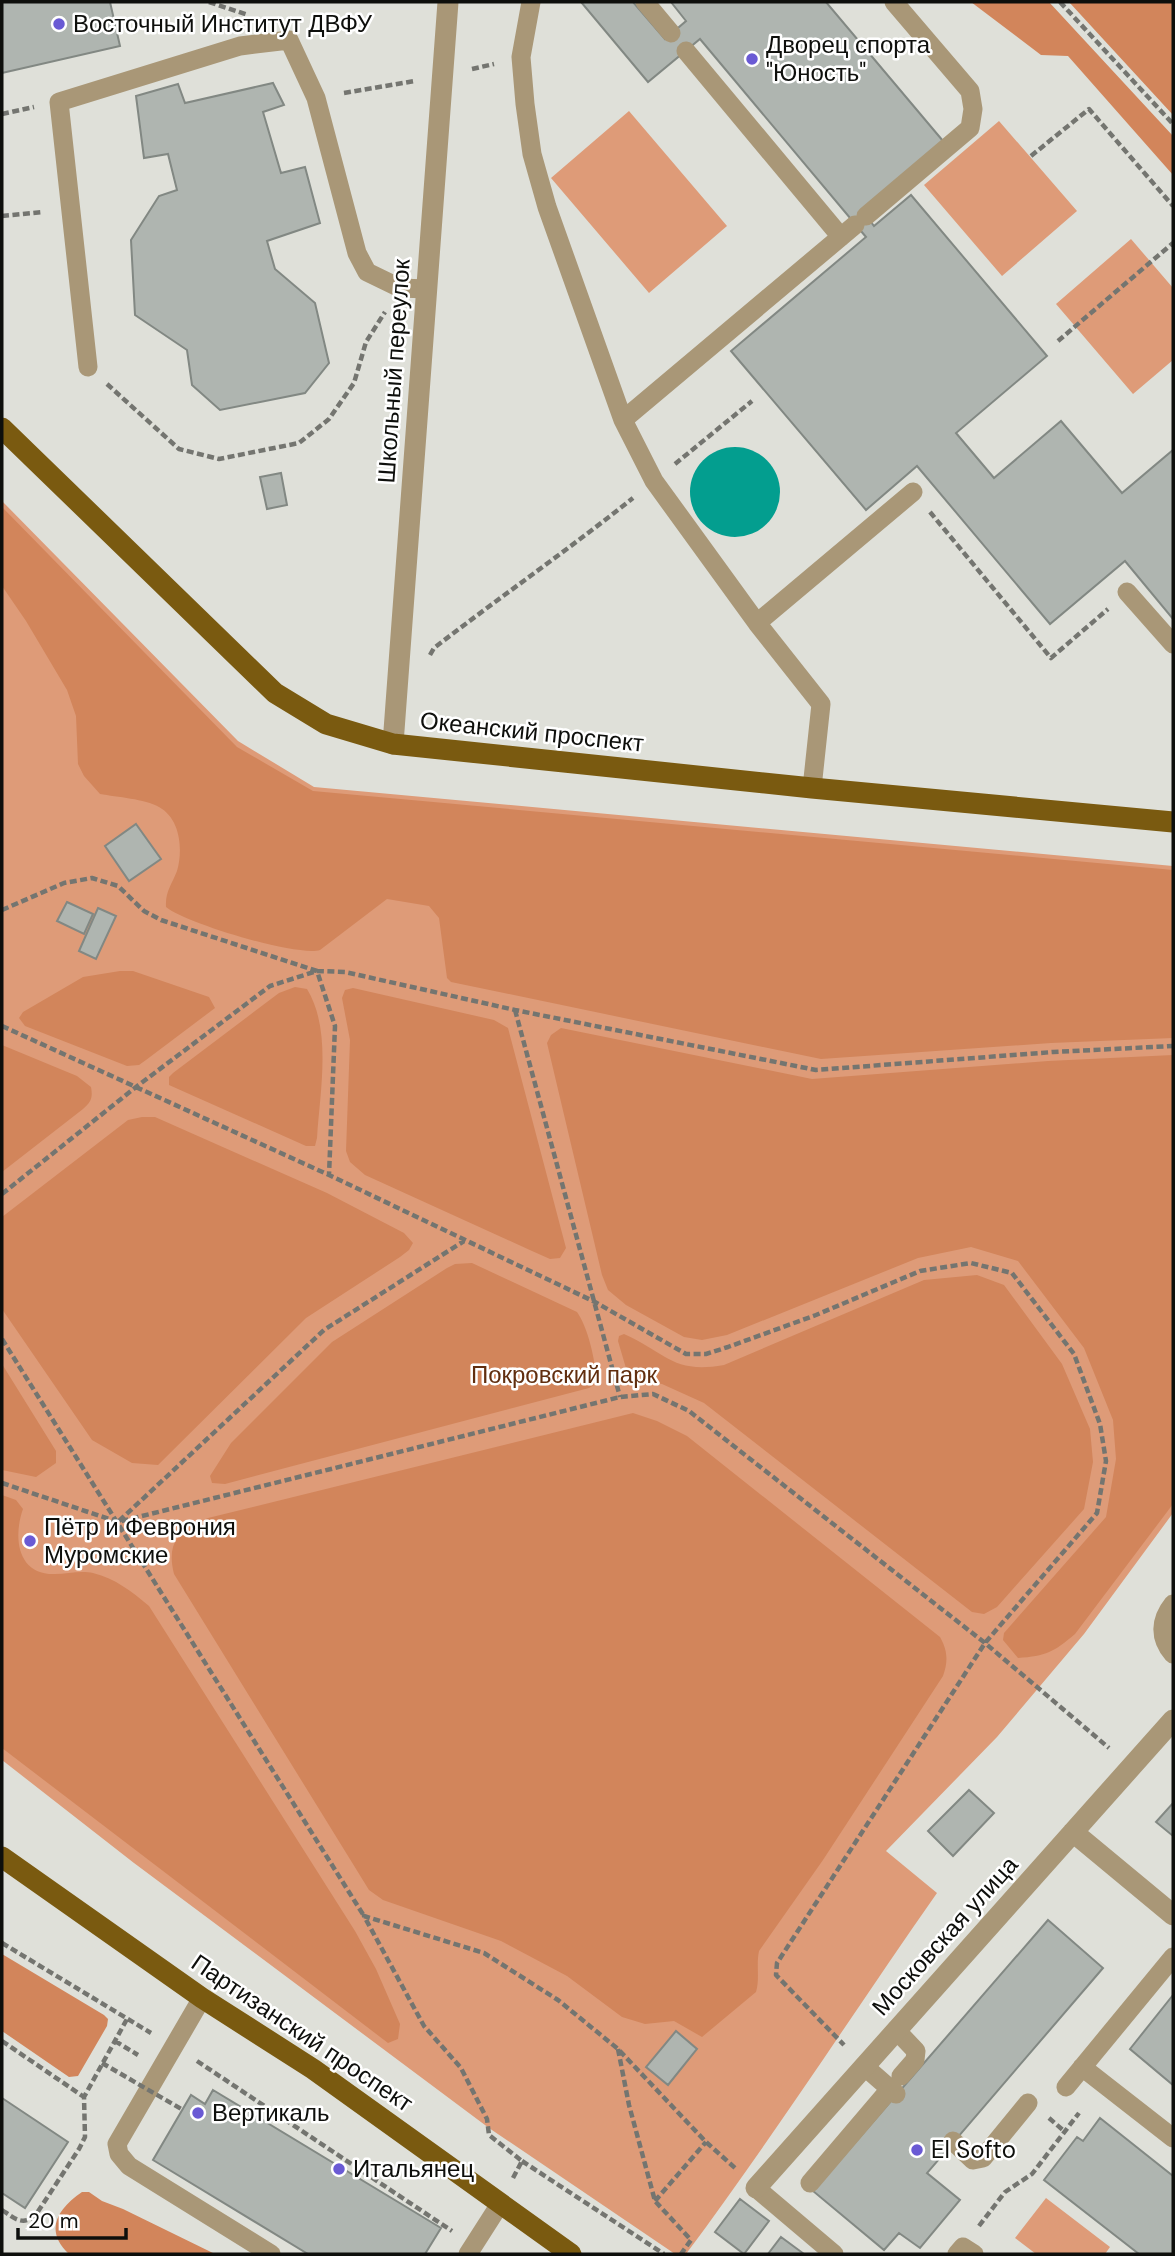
<svg xmlns="http://www.w3.org/2000/svg" width="1175" height="2256" font-family="'DM Sans',sans-serif">
	<style>
		.green { fill: #de9b78 }
		.forest { fill: #d2855b }
		.water { fill: #039e8f }
		.building { fill: #afb5b0; stroke: #828883; stroke-width: 2 }
		.lines { fill: none; stroke-linecap: round; stroke-linejoin: round }
		.path { stroke: #747570; stroke-width: 4.5; stroke-dasharray: 7 3.5; stroke-linecap: butt }
		.lane { stroke: #a99777; stroke-width: 19 }
		.street { stroke: #a99777; stroke-width: 21 }
		.primary { stroke: #7a5a10; stroke-width: 21 }
		.path-bridge { stroke: #747570; stroke-width: 4.5; stroke-dasharray: 7 3.5; stroke-linecap: butt }
		.poi-dot { fill: #6a5ad4; stroke: #fff; stroke-width: 2.5 }
		.labels { text-anchor: middle; stroke-width: 5; stroke-linejoin: round; paint-order: stroke }
		.poi-label { font-size: 24px; fill: #0e0f0c; stroke: #fff; text-anchor: start }
		.street-label { font-size: 24px; fill: #0e0f0c; stroke: #fff }
		.park-label { font-size: 24px; fill: #612e0f; stroke: #fff }
	</style>
	<rect width="100%" height="100%" fill="#dfe0d9"/>
	<!-- green -->
	<path class="green" d="M629,111L727,226L649,293L551,178Z
		M999,121L1077,211L1002,276L924,185Z
		M1131,239L1173,288V360L1133,394L1056,304Z
		M2,501L238,741L314,787L1173,866V1513L1084,1634L997,1737L886,1851L937,1893C853,2013 774,2136 686,2254H675L489,2128L134,1863L2,1760Z
		M1046,2198L1110,2247L1105,2254H1036L1015,2238Z"/>
	<!-- forest -->
	<path class="forest" d="M971,2H1049L1173,136V175L1068,56L1041,55Z
		M1069,2H1173V115Z
		M2,507L237,747L313,791L1173,870V1038L1051,1043L821,1059L451,982L447,978L439,918L429,906L387,899L320,950C297,957 185,923 166,907C165,892 172,884 177,871C183,851 181,819 159,807C145,799 117,797 100,794L84,776L78,764L76,716L67,690L26,621L2,586Z
		M120,971H133L209,997L215,1008L146,1060L139,1065L127,1066L25,1026L19,1018L23,1012L83,977Z
		M295,987L307,989C332,1030 320,1091 317,1138L315,1146H306L169,1085V1077L173,1073L279,993Z
		M353,988L494,1020L508,1028L566,1248L560,1258L550,1259L532,1251L365,1175L350,1162L346,1151L350,1040L342,998L345,990Z
		M561,1028L812,1079L1048,1061L1173,1055V1504L1075,1634C1054,1652 1046,1656 1018,1658L1003,1640L1004,1633L1106,1517L1116,1459L1113,1420L1084,1348L1018,1261L971,1247L918,1258L727,1335L702,1340L684,1337L626,1305L608,1290L602,1275L547,1043L551,1035Z
		M2,1045L77,1076L91,1087C93,1098 91,1102 83,1109L2,1172Z
		M142,1117H155L327,1193L404,1233L413,1243L409,1250L400,1257L306,1318L158,1465L132,1463L92,1440L2,1309V1217L128,1120Z
		M472,1263L577,1312C588,1327 597,1365 596,1384L589,1388L225,1484L212,1483L210,1476L231,1443L332,1342L447,1268L455,1264Z
		M977,1275L1004,1285L1062,1364L1090,1429L1093,1462L1084,1509L997,1607L984,1614L972,1612L704,1403L662,1384L641,1381L628,1375L618,1341L619,1336L624,1334C667,1353 672,1374 724,1365L924,1280Z
		M2,1364L56,1451V1463L36,1477L2,1470Z
		M633,1413L657,1421L687,1436L940,1637C948,1651 948,1662 943,1676L823,1860L759,1951C756,1965 760,1979 756,1992L702,2037L674,2021L645,2024L622,2017L567,1976L501,1941L383,1900L369,1890L174,1574C166,1542 179,1530 208,1518Z
		M2,1495L16,1500L23,1509C13,1537 17,1575 55,1574C67,1574 81,1570 93,1573C116,1579 131,1591 149,1606L355,1931L376,1969L400,2024L398,2039L388,2043L2,1748Z
		M2,1954L104,2015L108,2019L107,2026L78,2076L69,2077L2,2031Z
		M82,2192H89L102,2201L123,2209L215,2254H69C44,2231 57,2209 82,2192Z"/>
	<!-- water -->
	<path class="water" d="M690 492a45 45 0 1 1 90 0a45 45 0 1 1-90 0Z"/>
	<!-- building -->
	<path class="building" d="M2,2H110L120,46L2,73Z
		M581,2H633L665,39L686,21L671,2H826L943,141L862,210L874,226L911,195L1047,356L956,433L994,478L1061,421L1122,493L1173,450V619L1125,561L1050,624L917,466L866,510L731,351L866,237L700,39L648,82Z
		M273,83L284,105L263,112L281,173L305,167L320,223L267,241L275,269L315,303L329,363L305,393L220,410L192,385L187,350L135,315L131,240L159,196L177,190L168,154L144,158L136,96L178,84L185,103Z
		M281,473L287,505L267,509L260,477Z
		M136,824L161,859L129,881L105,846Z
		M67,902L93,914L84,934L57,921Z
		M98,908L116,916L96,959L79,951Z
		M969,1790L994,1813L953,1856L928,1831Z
		M1173,1803V1836L1156,1822Z
		M1048,1920L1103,1968L927,2173L960,2200L920,2248L899,2233L884,2250L813,2191Z
		M1173,1995V2085L1130,2049Z
		M676,2031L697,2049L668,2085L646,2067Z
		M213,2090L441,2228L425,2254H308L153,2160L191,2095L205,2104Z
		M2,2098L68,2142L25,2208L2,2193Z
		M1100,2118L1173,2176V2254H1139L1044,2180L1077,2137L1083,2141Z
		M740,2199L769,2221L744,2254L715,2232Z
		M781,2237L804,2254H768Z"/>
	<g class="lines">
		<!-- path -->
		<path class="path" d="M209,2L248,15
			M1060,2L1173,124
			M472,69L494,64
			M344,93L415,81
			M2,114L34,107
			M1031,156L1089,109L1173,206
			M2,216L43,212
			M1058,341L1173,243
			M107,384L179,449L219,459L299,443L329,419L354,383L366,342L385,312
			M675,464L752,401
			M930,512L1051,658L1108,609
			M430,655L434,648C500,597 568,550 633,498
			M2,910L64,883L92,878L118,886L144,911L161,920L317,971L335,1026L329,1175
			M515,1010L620,1397
			M2,1026L329,1175L595,1302L686,1354H706L728,1347L816,1315L920,1271L971,1263L1012,1273L1074,1354L1100,1424L1106,1461L1097,1513L985,1643L777,1963L776,1975L844,2045
			M2,1194L136,1087L270,986L317,971L345,972L515,1010L816,1070L1053,1052L1173,1046
			M2,1339L364,1916
			M2,1483L118,1522L620,1397L653,1394L689,1411L985,1643L1109,1748
			M119,1521L324,1330L464,1241
			M2,1943L151,2033
			M2,2041L84,2097
			M115,2041L138,2055
			M618,2049L629,2105L655,2201L691,2240L681,2254
			M197,2061L452,2231
			M1049,2118L1064,2131
			M522,2161L664,2254
			M513,2178L522,2161L489,2135L487,2119L461,2068L424,2026L364,1916L484,1953L558,2000L618,2049L706,2142L735,2168
			M655,2201L706,2142
			M2,2210C14,2218 22,2226 35,2216L79,2149L85,2137L84,2097L127,2019
			M979,2226L1005,2192L1032,2174L1079,2113"/>
		<!-- lane -->
		<path class="lane" d="M531,2L521,57L525,104L532,154L547,207L623,420L654,481L757,623L821,704L812,788
			M645,2L671,33
			M686,51L841,237
			M866,216L970,128L973,109L970,91L894,2
			M88,367L59,102L240,46L289,40L316,98L357,253L367,272L400,288L427,289
			M623,420L855,225
			M1127,592L1173,644
			M757,623L913,492
			M1173,1604C1160,1620 1159,1638 1173,1654
			M202,1998L117,2144L119,2154L129,2166L271,2254
			M896,2030L916,2051L915,2060L901,2076
			M864,2066L896,2094
			M1082,2067L1173,2138
			M1066,2087L1173,1957
			M953,2141L973,2160L983,2158L1028,2103
			M810,2183L890,2089
			M756,2188L834,2254
			M468,2254L500,2204
			M957,2254L963,2247L974,2254"/>
		<!-- street -->
		<path class="street" d="M393,744L448,2
			M1073,1832L1173,1915
			M756,2188L1173,1720"/>
		<!-- primary -->
		<path class="primary" d="M2,428L275,693L326,724L393,744L812,788L1173,822
			M2,1857L202,1998L313,2069L571,2254"/>
		<!-- path-bridge -->
		<path class="path-bridge" d="M102,2063L183,2110"/>
	</g>
	<!-- markers -->
	<g class="poi-dot">
		<circle cx="59" cy="24" r="7"/>
		<circle cx="752" cy="59" r="7"/>
		<circle cx="30" cy="1541" r="7"/>
		<circle cx="198" cy="2113" r="7"/>
		<circle cx="917" cy="2150" r="7"/>
		<circle cx="339" cy="2169" r="7"/>
	</g>
	<g class="labels">
		<!-- poi labels -->
		<g class="poi-label">
			<text x="73" y="32">Восточный Институт ДВФУ</text>
			<text x="766" y="53">Дворец спорта<tspan x="766" dy="28">"Юность"</tspan></text>
			<text x="44" y="1535">Пётр и Феврония<tspan x="44" dy="28">Муромские</tspan></text>
			<text x="212" y="2121">Вертикаль</text>
			<text x="931" y="2158">El Softo</text>
			<text x="353" y="2177">Итальянец</text>
		</g>
		<!-- street labels -->
		<g class="street-label">
			<text transform="translate(394 371) rotate(-86)" y="8">Школьный переулок</text>
			<text transform="translate(532 732) rotate(6)" y="8">Океанский проспект</text>
			<text transform="translate(945 1936) rotate(-48)" y="8">Московская улица</text>
			<text transform="translate(302 2033) rotate(34)" y="8">Партизанский проспект</text>
		</g>
		<!-- park labels -->
		<g class="park-label">
			<text x="564" y="1383">Покровский парк</text>
		</g>
	</g>
	<!-- border -->
	<rect width="1175" height="2256" fill="none" stroke="#0e0f0c" stroke-width="7"/>
	<!-- scale -->
	<path d="M18 2228v10h108v-10" fill="none" stroke="#0e0f0c" stroke-width="3.5"/>
	<text x="28" y="2228" font-size="21" fill="#0e0f0c" stroke="#ffffff" stroke-width="5" paint-order="stroke">20 m</text>
</svg>
